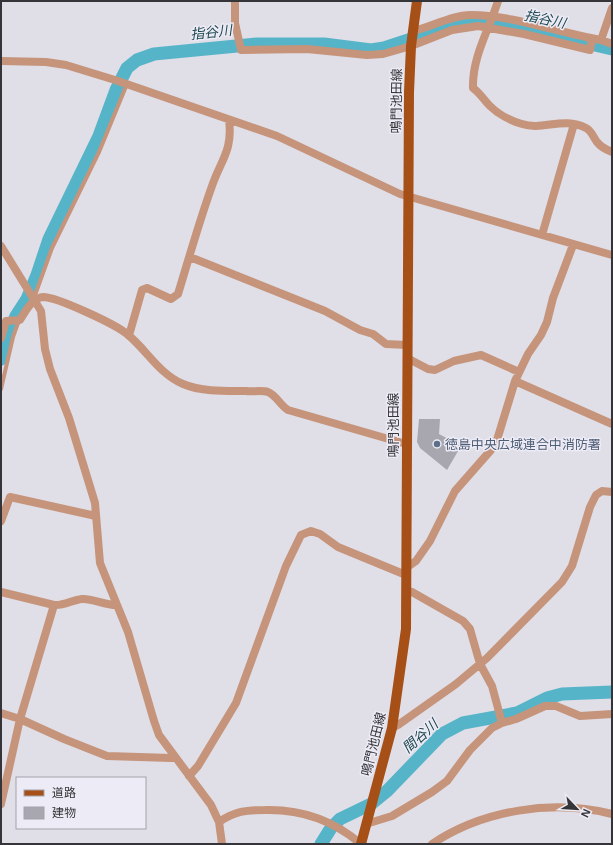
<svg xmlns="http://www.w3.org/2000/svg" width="613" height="845" font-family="Helvetica,'Noto Sans JP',sans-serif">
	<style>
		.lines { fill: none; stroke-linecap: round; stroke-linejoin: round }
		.river { stroke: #56b4c9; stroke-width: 13 }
		.building { fill: #a8a6af }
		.lane { stroke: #c5947b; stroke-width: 4 }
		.street { stroke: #c5947b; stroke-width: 8 }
		.primary { stroke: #a65018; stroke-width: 10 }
		.service-dot { fill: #5c6f8a; stroke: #edebf5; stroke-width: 1.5 }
		.labels { text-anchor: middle; stroke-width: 3; stroke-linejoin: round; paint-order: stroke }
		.street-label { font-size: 13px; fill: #353438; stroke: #edebf5 }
		.service-label { font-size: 13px; fill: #4e5e75; stroke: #edebf5; text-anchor: start }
		.water-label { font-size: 14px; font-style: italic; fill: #1f4a53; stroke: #edebf5 }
	</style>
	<rect width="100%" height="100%" fill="#e0dee7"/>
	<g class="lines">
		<!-- river -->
		<path class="river" d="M1,359L7,337L16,316L27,299L37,275L49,239L99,136L116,90L127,68L137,60L154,54L257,44H324L371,50L384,48L460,23L475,20L504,24L612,49
			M321,844L331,828L340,819L371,804L387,791L442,734L463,723L517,713L547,698L562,694L612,692"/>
	</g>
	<!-- building -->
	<path class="building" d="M419,419H440L439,434L461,446L447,470L420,448L417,442Z"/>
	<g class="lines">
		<!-- lane -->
		<path class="lane" d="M34,298L52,248L99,152L127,84
			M1,389L13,337L19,320"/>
		<!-- street -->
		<path class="street" d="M235,1V23L241,50L307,49L367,55L383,54L411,46L452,30L478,26L524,34L590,50L592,39
			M498,1C489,30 472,57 473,88C480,93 484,100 490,106C498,114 511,121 522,124C543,131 563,116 586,128C592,131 593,137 597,142C600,146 607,150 612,152
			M413,31C432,27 451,15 471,15C513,15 559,33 601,40L612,44
			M601,40L612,8
			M1,61L46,62L66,65L115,80L277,136L400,194L612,255
			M542,235L574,124
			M1,246L41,311L45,349L50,369L69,418L95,503L100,563L128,632L154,721L159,735L211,805L219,822L222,844
			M190,257L325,311L360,330L373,334L386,344L407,345
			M127,334L130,332L142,290L147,288L171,299L178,294C189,258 199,222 212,186C221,160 233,150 229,120
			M1,338L6,321L20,320C25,312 32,298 43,297C57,297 115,324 127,334C146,349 159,374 183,384C202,392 226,391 246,391C252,392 262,390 268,392C276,395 280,405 288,410L406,444
			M407,358L428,369L435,370L454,361L481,355L519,372
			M515,381L612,424
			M1,521L10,497L96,516
			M406,568L416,561L430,541L455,491L491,450L497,440L515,381L528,354L541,335L547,322L553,298L573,245
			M406,591L412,592L463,621L470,629L480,664L492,686L502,723
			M1,592L54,605C64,606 72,600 82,599C91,598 105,605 116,605
			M1,713L20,719L64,739L107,756L171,758L175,757
			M392,728L398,725L456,684L487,658L562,582L572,566L590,507L596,495L602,491L612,492
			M189,776L198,766L236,703L286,566L301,535L311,531L320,534L338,547L406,575
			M1,804L20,719L54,605
			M219,822C235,811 246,810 265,810C302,809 333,820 361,844
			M366,824L392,816L432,792L447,781L470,750L492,728L502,723L516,719L545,706H556L580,716L612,714
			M432,844C483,810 552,799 612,814"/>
		<!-- primary -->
		<path class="primary" d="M361,844L392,728L406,629L409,92L411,46L417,1"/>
	</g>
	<!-- markers -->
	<circle class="service-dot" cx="437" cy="444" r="4"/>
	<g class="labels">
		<!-- street labels -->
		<g class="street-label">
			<text transform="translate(396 101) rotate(-89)" y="5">鳴門池田線</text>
			<text transform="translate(393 425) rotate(-90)" y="5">鳴門池田線</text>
			<text transform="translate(373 744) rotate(-76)" y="5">鳴門池田線</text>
		</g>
		<!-- service labels -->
		<g class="service-label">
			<text x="445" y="449">徳島中央広域連合中消防署</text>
		</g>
		<!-- water labels -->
		<g class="water-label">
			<text transform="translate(545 19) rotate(12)" y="5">指谷川</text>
			<text transform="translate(211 32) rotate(-6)" y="5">指谷川</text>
			<text transform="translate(420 736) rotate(-42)" y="5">間谷川</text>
		</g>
	</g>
	<!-- border -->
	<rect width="613" height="845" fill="none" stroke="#353438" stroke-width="4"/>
	<!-- legend -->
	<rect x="16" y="777" width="130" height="52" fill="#edebf5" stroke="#a3a2a9"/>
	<rect x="24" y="790" width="20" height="6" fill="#a65018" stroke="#a3a2a9"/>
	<text x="52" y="797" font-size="12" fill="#353438">道路</text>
	<rect x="24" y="807" width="20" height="12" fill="#a8a6af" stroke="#a3a2a9"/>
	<text x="52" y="817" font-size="12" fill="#353438">建物</text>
	<!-- north arrow -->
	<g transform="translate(577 809) rotate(115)" stroke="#edebf5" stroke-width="3" paint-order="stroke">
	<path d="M0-3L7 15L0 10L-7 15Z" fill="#353438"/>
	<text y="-6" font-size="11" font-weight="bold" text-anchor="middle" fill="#353438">N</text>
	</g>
</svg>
